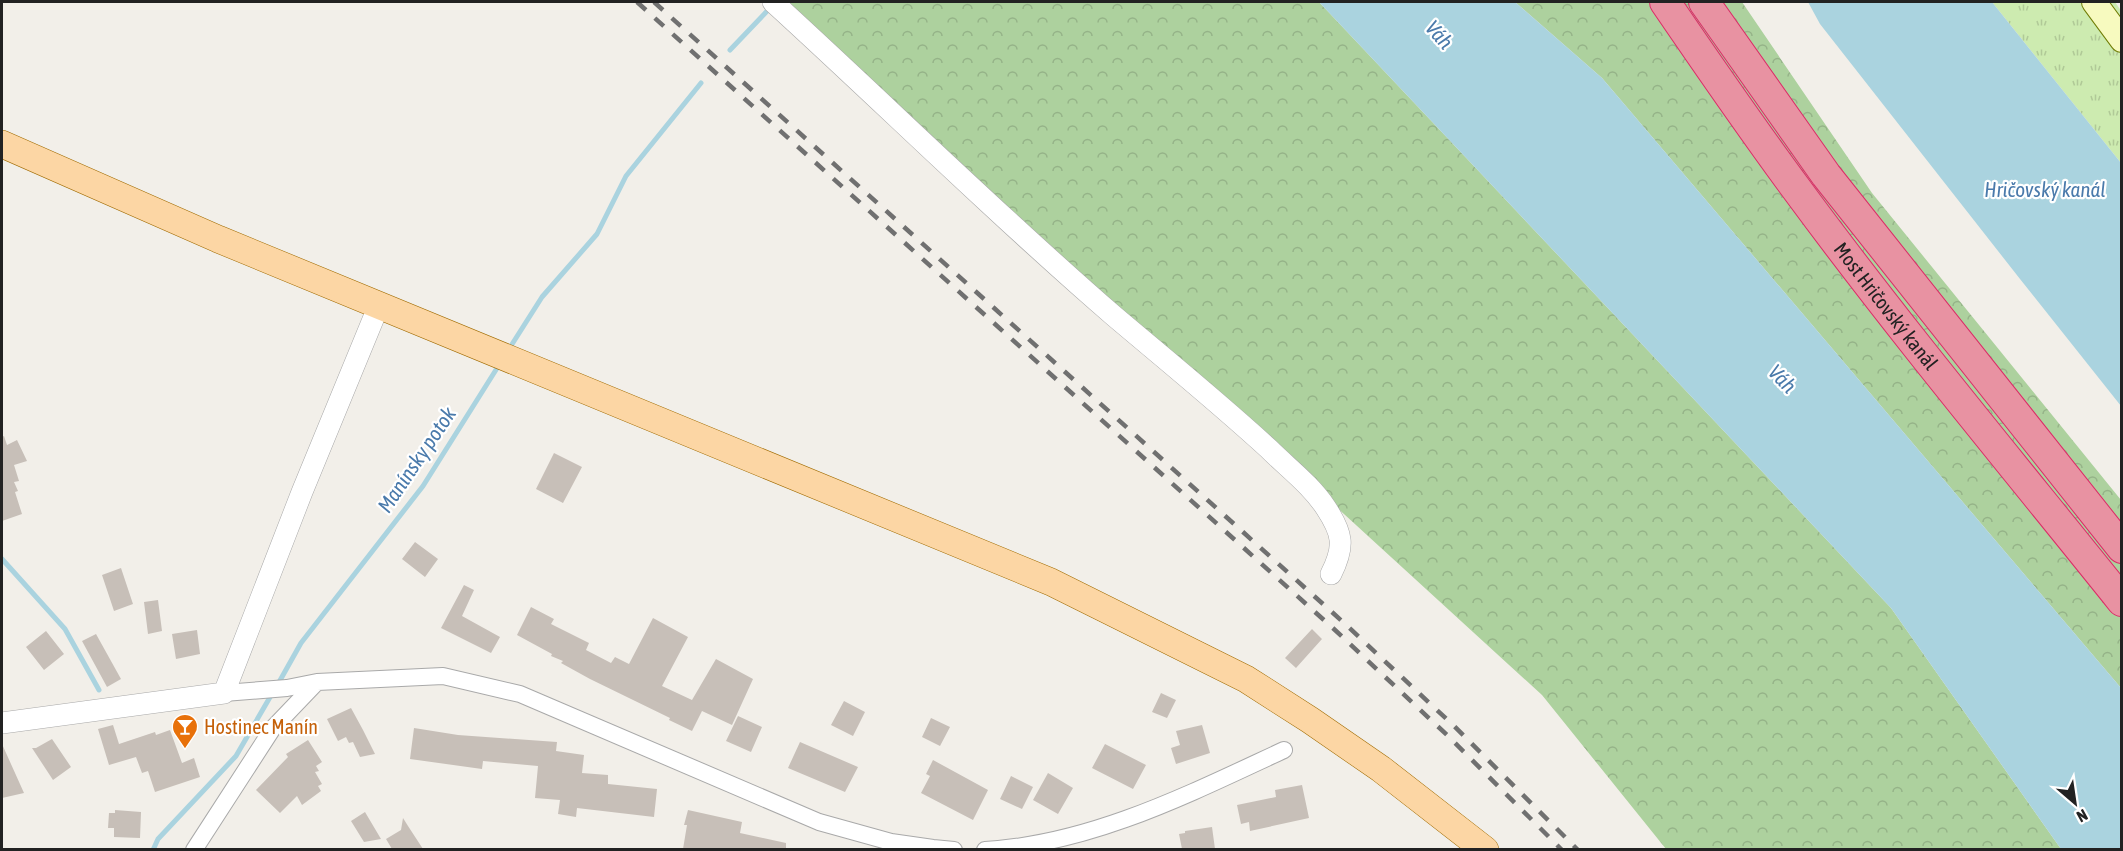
<svg xmlns="http://www.w3.org/2000/svg" width="2123" height="851" font-family="'Asap Condensed',sans-serif">
	<style>
		.grass { fill: url(#grass-tufts) }
		.forest { fill: url(#forest-crowns) }
		.water { fill: #aad3df }
		.lines { fill: none; stroke-linecap: round; stroke-linejoin: round }
		.stream { stroke: #aad3df; stroke-width: 5 }
		.building { fill: #c7bfb8 }
		.minor-casing { stroke: #a9a9a9; stroke-width: 18 }
		.tertiary-casing { stroke: #a9a9a9; stroke-width: 22 }
		.secondary-casing { stroke: #707d05; stroke-width: 26 }
		.primary-casing { stroke: #a06b00; stroke-width: 28 }
		.motorway-casing { stroke: #dc2a67; stroke-width: 32 }
		.minor { stroke: #fff; stroke-width: 16 }
		.tertiary { stroke: #fff; stroke-width: 21 }
		.secondary { stroke: #f7fabf; stroke-width: 24 }
		.primary { stroke: #fcd6a4; stroke-width: 27 }
		.motorway { stroke: #e892a2; stroke-width: 30 }
		.rail { stroke: #707070; stroke-width: 4.5; stroke-dasharray: 12 12; stroke-linecap: butt }
		.labels { text-anchor: middle; stroke-width: 4.5; stroke-linejoin: round; paint-order: stroke }
		.street-label { font-size: 20px; fill: #222; stroke: #fff }
		.food-label { font-size: 20px; fill: #c56008; stroke: #fff; text-anchor: start }
		.water-label { font-size: 21px; font-style: italic; fill: #4a7aab; stroke: #fff }
	</style>
	<defs>
		<pattern id="grass-tufts" width="24" height="20" patternUnits="userSpaceOnUse" patternTransform="scale(1.5)"><rect width="24" height="20" fill="#cdebb0"/><path d="M3 7l-1-3M5 7V3M7 7l1-3M15 17l-1-3M17 17v-4M19 17l1-3" fill="none" stroke="#b0c997"/></pattern>
		<pattern id="forest-crowns" width="20" height="18" patternUnits="userSpaceOnUse" patternTransform="scale(1.5)"><rect width="20" height="18" fill="#add19e"/><path d="M2 6a3 3 0 1 1 6 0M12 15a3 3 0 1 1 6 0" fill="none" stroke="#95b388"/></pattern>
	</defs>
	<rect width="100%" height="100%" fill="#f2efe9"/>
	<!-- grass -->
	<path class="grass" d="M1992,2H2115L2122,12L2121,163Z"/>
	<!-- forest -->
	<path class="forest" d="M787,2H1319L1891,608L2061,849H1666L1542,695L787,5Z
		M1515,2H1742L1872,193L2121,500V688L1602,78Z"/>
	<!-- water -->
	<path class="water" d="M1319,2H1515L1602,78L2121,688V849H2061L1891,608Z
		M1808,2H1992L2121,163V406L2020,279L1820,24Z"/>
	<g class="lines">
		<!-- stream -->
		<path class="stream" d="M730,50L770,8
			M509,349L542,297L597,234L626,176L701,83
			M2,559L65,629L99,690
			M278,684L301,643L423,486L499,365
			M153,850L158,839L236,756L273,692"/>
	</g>
	<!-- building -->
	<path class="building" d="M4,436L7,445L17,440L27,461L14,465L19,481L14,482L18,491L15,492L22,514L2,521V437Z
		M554,453L582,467L563,503L536,489Z
		M415,542L438,559L425,577L402,559Z
		M121,568L133,604L114,611L102,575Z
		M464,585L474,590L462,616L500,637L491,653L441,628Z
		M158,600L162,631L148,634L144,602Z
		M531,607L554,619L551,624L589,643L586,650L611,663L615,657L629,664L653,618L688,637L662,686L692,700L716,659L753,679L732,725L702,711L692,731L669,720L670,718L590,679L561,663L563,661L551,656L552,654L517,635Z
		M1312,629L1322,639L1296,668L1285,658Z
		M197,630L200,654L176,659L172,634Z
		M46,631L64,654L44,670L26,647Z
		M96,634L121,679L107,687L82,641Z
		M1161,693L1176,700L1167,718L1152,712Z
		M844,701L865,712L853,736L831,725Z
		M351,708L363,730L375,754L360,757L353,742L349,743L346,737L338,741L327,719Z
		M738,716L762,727L751,752L726,741Z
		M931,718L950,727L940,746L922,737Z
		M113,725L119,744L155,732L156,735L170,730L182,763L194,758L200,777L155,792L148,771L142,773L136,757L109,765L98,729Z
		M1202,725L1210,753L1176,764L1171,748L1180,745L1176,731Z
		M414,728L458,735L557,742L556,751L584,755L582,773L608,775V784L657,789L654,817L577,808L576,817L558,814L560,800L535,798L538,766L483,761L482,769L410,759Z
		M52,739L71,767L53,780L32,748H36Z
		M308,740L322,762L316,766L319,771L315,772L322,784L318,786L321,791L302,805L297,796L280,813L256,790L288,757L286,754Z
		M800,742L858,767L845,792L788,768Z
		M2,744L24,793L2,798Z
		M1105,744L1146,765L1133,789L1092,768Z
		M933,760L988,790L973,820L921,793L930,776L926,774Z
		M1048,773L1073,788L1058,814L1033,800Z
		M1011,776L1033,787L1022,809L1000,799Z
		M1302,785L1309,818L1250,831L1249,822L1241,824L1237,805L1276,797L1275,790Z
		M115,810L141,812L140,838L114,837V828H108L109,813H115Z
		M688,810L742,822L740,833L786,843V849H683L687,825H684Z
		M365,812L381,839L364,842L351,821Z
		M403,818L408,826L423,849H392L386,839L401,830Z
		M1212,827L1215,849H1182L1179,834L1185,833V831Z"/>
	<g class="lines">
		<defs>
			<path id="minor" d="M224,693L287,688L317,682L443,676L520,694L819,822L891,842L933,848L954,850
				M194,850L273,728L317,682
				M985,850C1091,844 1189,794 1284,750"/>
			<path id="tertiary" d="M773,2C887,106 997,215 1114,316C1166,360 1219,403 1269,449C1288,468 1311,485 1326,508C1343,534 1345,546 1331,574
				M2,723L224,693L302,492L379,305"/>
			<path id="secondary" d="M2094,2L2122,40"/>
			<path id="primary" d="M2,144L218,239L1051,582L1246,679L1310,720L1381,769L1485,850"/>
			<g id="motorway">
				<path id="s1" d="M1665,2C1708,65 1752,129 1798,191C1901,331 2013,465 2122,601"/>
				<path d="M1704,2L1826,175L2122,548"/>
			</g>
		</defs>
		<!-- minor casing -->
		<use href="#minor" class="minor-casing"/>
		<!-- tertiary casing -->
		<use href="#tertiary" class="tertiary-casing"/>
		<!-- secondary casing -->
		<use href="#secondary" class="secondary-casing"/>
		<!-- primary casing -->
		<use href="#primary" class="primary-casing"/>
		<!-- motorway casing -->
		<use href="#motorway" class="motorway-casing"/>
		<!-- minor -->
		<use href="#minor" class="minor"/>
		<!-- tertiary -->
		<use href="#tertiary" class="tertiary"/>
		<!-- secondary -->
		<use href="#secondary" class="secondary"/>
		<!-- primary -->
		<use href="#primary" class="primary"/>
		<!-- motorway -->
		<use href="#motorway" class="motorway"/>
		<!-- rail -->
		<path class="rail" d="M637,2L1335,630L1447,735L1562,850
			M654,2L1343,622L1454,726L1578,850"/>
	</g>
	<!-- icons -->
	<defs>
		<symbol id="bar-pin" viewBox="-11 -11 22 30"><path d="M0 17L-7.5 6A9.5 9.5 0 1 1 7.5 6Z" fill="#e8710a" stroke="#fff"/><path d="M-6-5H6L.8 .8V4.5H3.5V6h-7V4.5H-.8V.8Z" fill="#fff"/></symbol>
	</defs>
	<g fill-rule="evenodd">
		<use href="#bar-pin" x="170" y="712" width="30" height="40"/>
	</g>
	<g class="labels">
		<!-- street labels -->
		<g class="street-label">
			<text dy="7" stroke="none"><textPath href="#s1" startOffset="376">Most Hričovský kanál</textPath></text>
		</g>
		<!-- food labels -->
		<g class="food-label">
			<text x="204" y="734">Hostinec Manín</text>
		</g>
		<!-- water labels -->
		<g class="water-label">
			<text transform="translate(1439 35) rotate(49)" y="7">Váh</text>
			<text x="2045" y="197">Hričovský kanál</text>
			<text transform="translate(1782 379) rotate(46)" y="7">Váh</text>
			<text transform="translate(417 460) rotate(-56)" y="7">Manínsky potok</text>
		</g>
	</g>
	<!-- border -->
	<rect width="2123" height="851" fill="none" stroke="#222222" stroke-width="6"/>
	<!-- north arrow -->
	<g transform="translate(2075 803) rotate(151)" stroke="#ffffff" stroke-width="4.5" paint-order="stroke">
	<path d="M0-4.5L10 22L0 15L-10 22Z" fill="#222222"/>
	<text y="-9" font-size="16" font-weight="bold" text-anchor="middle" fill="#222222">N</text>
	</g>
</svg>
